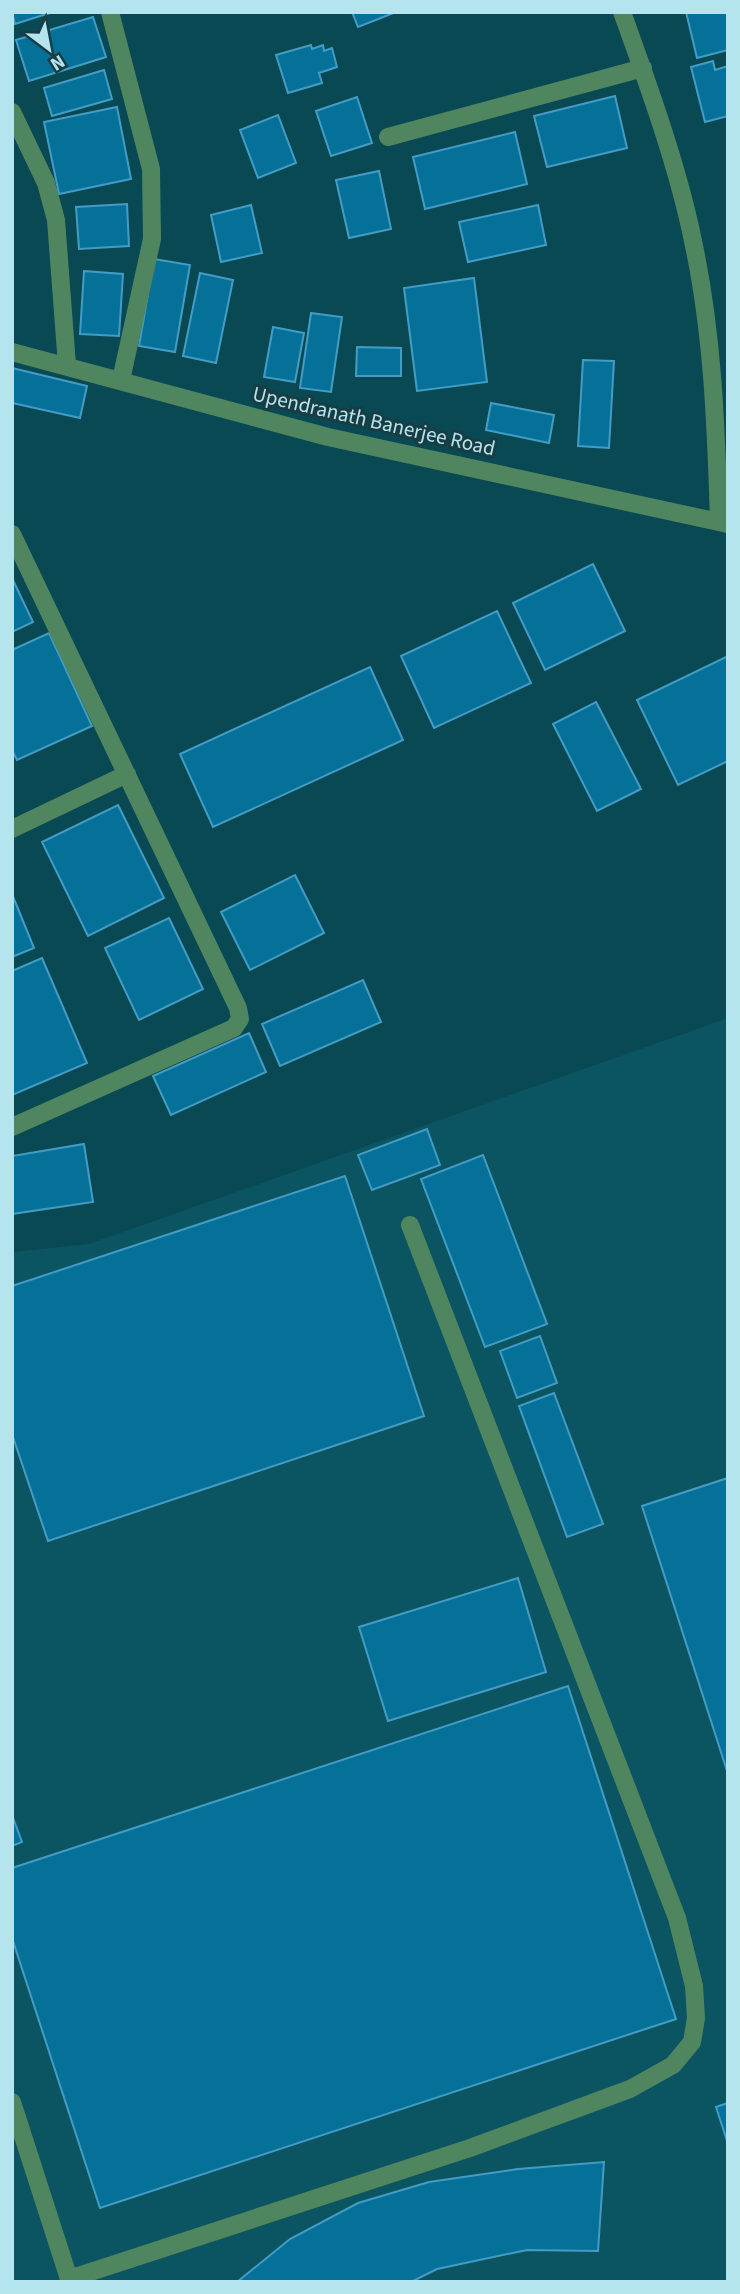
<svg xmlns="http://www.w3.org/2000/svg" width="740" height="2294" font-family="'Source Sans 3',sans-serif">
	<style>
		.built { fill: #0a5561 }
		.building { fill: #067198; stroke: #449cc5; stroke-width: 2 }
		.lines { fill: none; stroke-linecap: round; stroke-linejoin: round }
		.minor { stroke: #50865f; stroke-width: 18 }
		.labels { text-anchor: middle; stroke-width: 6; stroke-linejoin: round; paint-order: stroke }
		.street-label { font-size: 21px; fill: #b4e4ee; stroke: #1a3c43 }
	</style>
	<rect width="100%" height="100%" fill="#084954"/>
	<!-- built -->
	<path class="built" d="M728,1018V2282H12V1252L89,1244Z"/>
	<!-- building -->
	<path class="building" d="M12,12H53L15,24Z
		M352,12H396L358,27Z
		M686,12H728V50L697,58Z
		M93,17L106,57L29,81L16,40Z
		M311,45L312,49L323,45L324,51L332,48L337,67L319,73L322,83L288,93L276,55Z
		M713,61L715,70L728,66V116L705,122L691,67Z
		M104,70L112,99L52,116L44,88Z
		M615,96L627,148L547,167L534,116Z
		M357,97L372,143L331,156L316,111Z
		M117,107L131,179L59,194L44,122Z
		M278,115L296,163L258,178L240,130Z
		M515,132L527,184L425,209L413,157Z
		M379,171L391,229L349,238L336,180Z
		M127,204L129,246L79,249L76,207Z
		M251,205L262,253L221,262L211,215Z
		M538,205L546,245L468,262L459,222Z
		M154,259L190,265L175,352L139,346Z
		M84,271L123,274L119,336L80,334Z
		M200,273L233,280L216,363L183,356Z
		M474,278L487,382L417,391L404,288Z
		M311,313L342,317L331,392L300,388Z
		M273,327L304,333L295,382L264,377Z
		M357,347L401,348V376H356Z
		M583,360L614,361L609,448L578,446Z
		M12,368L87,386L80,418L12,403Z
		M491,403L554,415L549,443L486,430Z
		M593,564L625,631L545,670L513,603Z
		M12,578L33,622L12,632Z
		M497,611L531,683L434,728L401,656Z
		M49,633L92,726L17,760L12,750V650Z
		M728,656V761L678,785L637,700Z
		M370,667L403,740L213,827L180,754Z
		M596,702L641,789L597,811L553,724Z
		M118,805L164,898L88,936L42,842Z
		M295,875L324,933L250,970L221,912Z
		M12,894L34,948L12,957Z
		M169,918L203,989L139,1020L105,948Z
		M42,958L87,1063L12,1095V971Z
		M363,980L381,1022L280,1066L262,1024Z
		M249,1033L266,1072L171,1115L153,1076Z
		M427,1129L440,1165L372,1190L358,1155Z
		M84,1144L93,1202L12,1214V1156Z
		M483,1155L547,1324L485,1347L421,1179Z
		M345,1176L424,1416L48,1541L12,1434V1286Z
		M540,1336L557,1383L517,1398L500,1351Z
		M554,1393L603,1524L567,1537L519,1406Z
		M728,1478V1774L642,1506Z
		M518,1578L546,1672L388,1721L359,1627Z
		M568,1686L676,2019L100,2208L12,1938V1868Z
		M12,1815L22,1842L12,1846Z
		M728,2103V2144L716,2107Z
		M604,2162L598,2251L527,2250L437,2269L411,2282H237L290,2239L358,2203L429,2182L518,2169Z"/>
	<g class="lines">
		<!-- minor -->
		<path class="minor" d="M110,12L151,169L152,239L121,380
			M622,12C648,84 678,167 693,241C713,334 716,427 719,521
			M12,112L46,183L56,220L67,365
			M388,137L643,68
			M12,352L328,437L728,524
			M12,534L238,1008L240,1019L234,1028L12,1127
			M12,829L127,774
			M12,2102L70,2282
			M69,2279L470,2148L630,2089L673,2065L692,2042L696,2018L694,1986L677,1918L410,1225"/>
	</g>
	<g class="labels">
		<!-- street labels -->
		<g class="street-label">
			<text transform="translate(374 421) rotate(13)" y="7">Upendranath Banerjee Road</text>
		</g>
	</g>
	<!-- border -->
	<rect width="740" height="2294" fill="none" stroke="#b4e4ee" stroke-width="28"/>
	<!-- north arrow -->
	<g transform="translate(49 49) rotate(148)" stroke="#1a3c43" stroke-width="5" paint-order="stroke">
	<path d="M0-5L12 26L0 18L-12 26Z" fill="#b4e4ee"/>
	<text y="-10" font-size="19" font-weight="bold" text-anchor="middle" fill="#b4e4ee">N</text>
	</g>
</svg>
